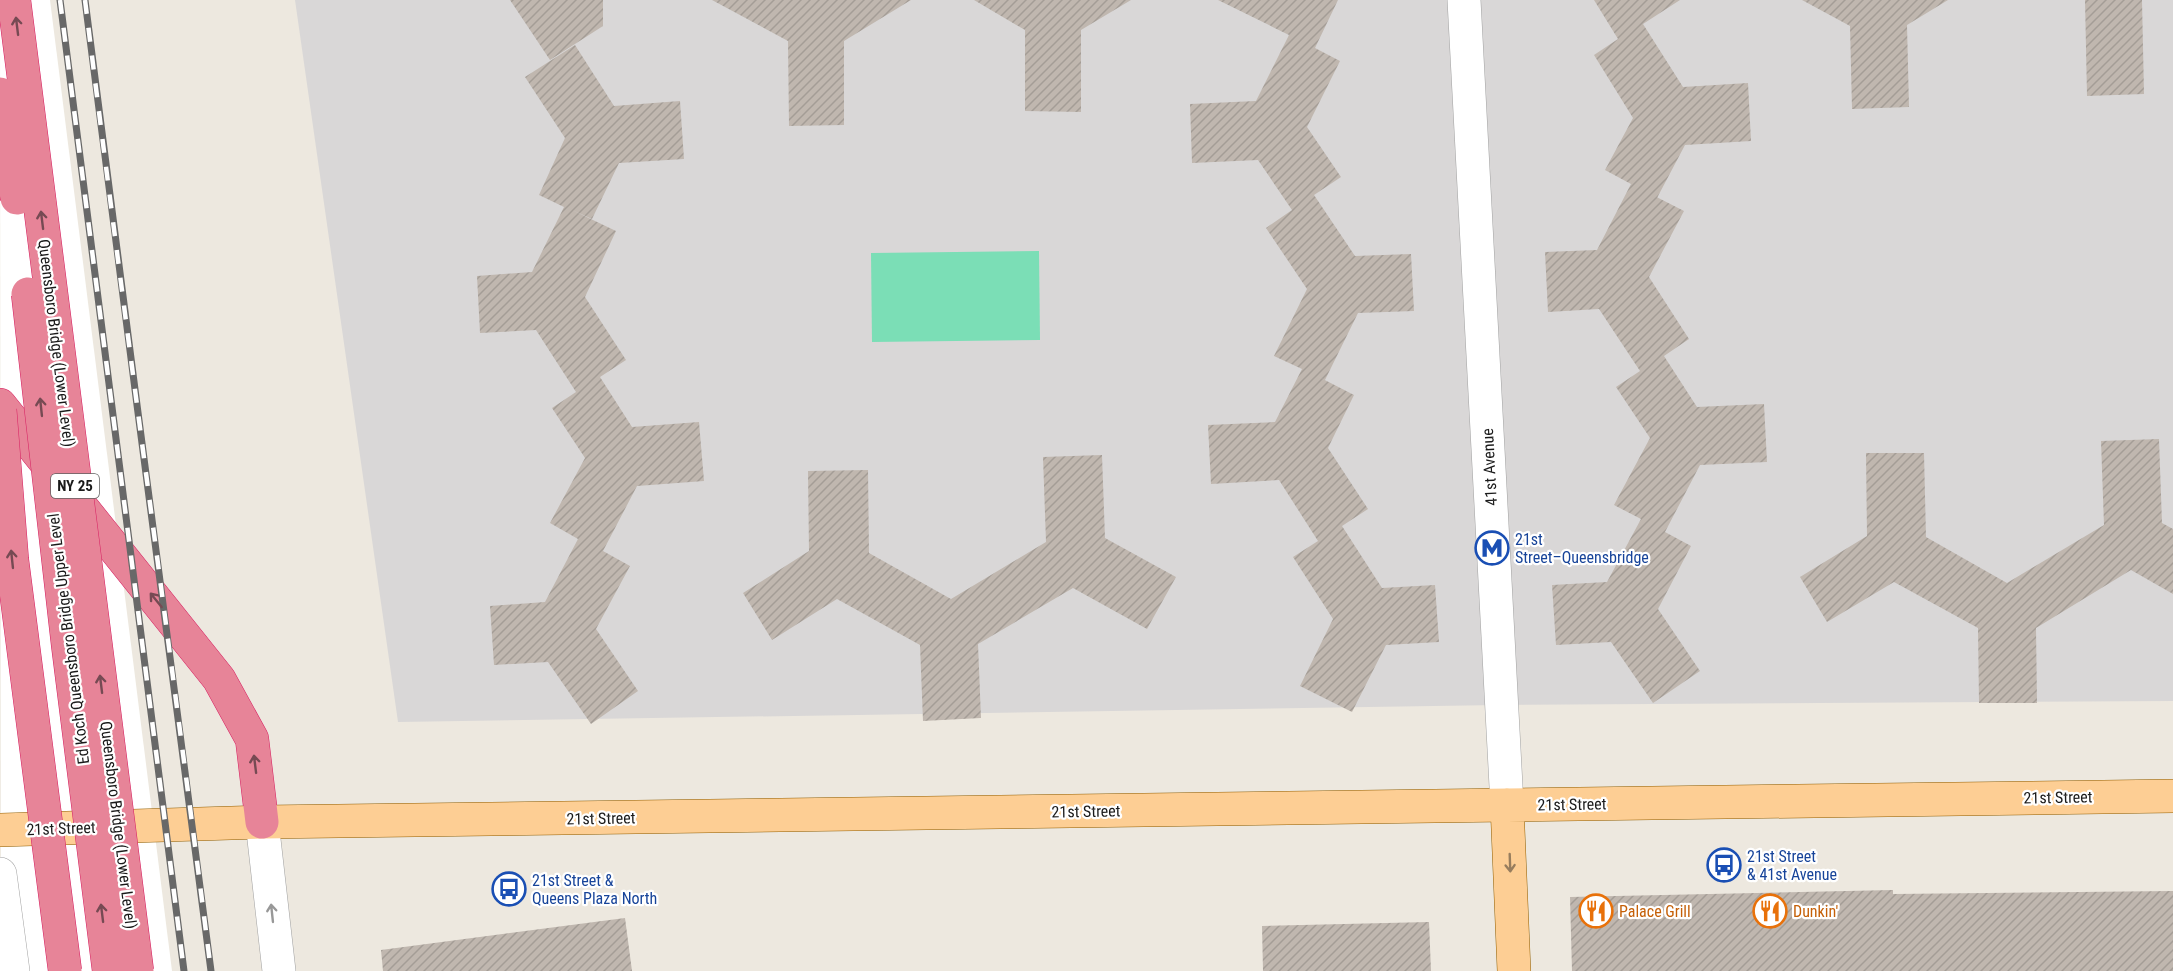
<svg xmlns="http://www.w3.org/2000/svg" width="2173" height="971" font-family="'Roboto Condensed',sans-serif">
	<style>
		.residential { fill: #d9d7d7 }
		.pitch { fill: #7bdeb6 }
		.pier { fill: #fff }
		.building { fill: url(#building-hatch) }
		.lines { fill: none; stroke-linecap: round; stroke-linejoin: round }
		.minor-casing { stroke: #a1a1a1; stroke-width: 34 }
		.major-casing { stroke: #915e00; stroke-width: 34 }
		.highway-casing { stroke: #d72062; stroke-width: 34 }
		.minor { stroke: #fff; stroke-width: 33 }
		.major { stroke: #fdce94; stroke-width: 33 }
		.highway { stroke: #e78498; stroke-width: 33 }
		.rail-casing { stroke: #686868; stroke-width: 7 }
		.rail { stroke: #fff; stroke-width: 4.5; stroke-dasharray: 14; stroke-linecap: butt }
		.highway-bridge-casing { stroke: #d72062; stroke-width: 34; stroke-linecap: butt }
		.highway-bridge { stroke: #e78498; stroke-width: 33 }
		.oneway { stroke: #764a53 }
		.oneway2 { stroke: #977d5d }
		.oneway3 { stroke: #989898 }
		.labels { text-anchor: middle; stroke-width: 4.5; stroke-linejoin: round; paint-order: stroke }
		.shield { fill: #fff; stroke: #5f5f5f; stroke-width: 1.5 }
		.shield-label { font-size: 15px; font-weight: bold; fill: #1a1a1a }
		.street-label { font-size: 16px; fill: #1a1a1a; stroke: #fff }
		.transit-label { font-size: 16px; fill: #164399; stroke: #fff; text-anchor: start }
		.food-label { font-size: 16px; fill: #c56008; stroke: #fff; text-anchor: start }
	</style>
	<defs>
		<pattern id="building-hatch" width="6" height="6" patternUnits="userSpaceOnUse" patternTransform="scale(1.5)"><rect width="6" height="6" fill="#c0b7af"/><path d="M-1 1l2-2M0 6l6-6M5 7l2-2" fill="none" stroke="#a49d96"/></pattern>
	</defs>
	<rect width="100%" height="100%" fill="#ede8df"/>
	<!-- residential -->
	<path class="residential" d="M295,0H2173V701L1499,705L398,722Z"/>
	<!-- pitch -->
	<path class="pitch" d="M1039,251L1040,340L872,342L871,253Z"/>
	<!-- pier -->
	<path class="pier" d="M0,0H50L172,971H1Z"/>
	<!-- building -->
	<path class="building" d="M510,0H603V26L550,60Z
		M712,0H911L844,41V125L789,126L788,41Z
		M974,0H1131L1081,30V112L1025,111V30Z
		M1218,0H1338L1315,48L1340,61L1307,127L1341,177L1314,195L1355,256L1411,254L1414,311L1358,313L1325,380L1317,376L1354,395L1328,448L1368,509L1342,526L1382,588L1435,585L1439,642L1386,645L1352,712L1300,686L1333,619L1293,557L1318,541L1279,480L1211,484L1208,425L1275,422L1302,369L1274,356L1307,289L1266,228L1292,210L1258,160L1192,163L1190,104L1256,101L1289,35Z
		M1594,0H1680L1643,24L1683,87L1748,83L1751,141L1685,145L1657,198L1605,170L1633,118L1594,55L1618,39Z
		M1802,0H1948L1907,25L1909,107L1852,109L1850,26Z
		M2085,0H2142L2144,94L2087,96Z
		M575,45L614,106L680,101L684,159L619,163L592,219L572,210L616,231L585,297L626,360L600,377L632,427L699,422L704,481L637,486L603,551L630,566L596,629L638,691L591,724L548,662L494,665L490,606L545,602L578,539L550,523L585,458L552,408L576,392L536,330L480,333L477,276L532,272L564,207L539,195L565,138L525,77Z
		M1631,184L1684,211L1649,277L1689,339L1664,356L1697,407L1764,404L1767,462L1700,465L1665,532L1691,546L1658,609L1700,671L1653,703L1611,642L1556,645L1552,585L1607,582L1641,519L1614,505L1650,438L1616,387L1640,371L1599,309L1548,312L1545,252L1597,250Z
		M2159,439L2162,523L2173,529V594L2131,570L2036,628L2037,703H1979L1978,628L1894,582L1827,622L1800,577L1867,536L1866,453H1924L1926,537L2007,583L2104,525L2101,441Z
		M1102,455L1105,538L1176,577L1147,629L1073,588L978,644L981,718L923,721L920,645L837,599L772,640L743,593L809,551L808,471L868,470L869,553L951,599L1046,542L1043,457Z
		M1893,890V894L2173,891V971H1572L1570,897Z
		M625,918L632,971H383L381,950Z
		M1429,922L1431,971H1263L1262,926Z"/>
	<g class="lines">
		<defs>
			<path id="minor" d="M1464,0L1507,805
				M262,822L279,971
				M0,874L13,971"/>
			<path id="major" d="M1507,805L1514,971
				M0,830L262,822L2173,796"/>
			<path id="highway" d="M0,405L219,679L252,739L262,822"/>
		</defs>
		<!-- minor casing -->
		<use href="#minor" class="minor-casing"/>
		<!-- major casing -->
		<use href="#major" class="major-casing"/>
		<!-- highway casing -->
		<use href="#highway" class="highway-casing"/>
		<!-- minor -->
		<use href="#minor" class="minor"/>
		<!-- major -->
		<use href="#major" class="major"/>
		<!-- highway -->
		<use href="#highway" class="highway"/>
		<defs>
			<path id="rail" d="M60,0L184,971
				M85,0C125,324 170,647 211,971"/>
		</defs>
		<!-- rail casing -->
		<use href="#rail" class="rail-casing"/>
		<!-- rail -->
		<use href="#rail" class="rail"/>
		<defs>
			<path id="highway-bridge" d="M14,0L137,971
				M0,94L17,198
				M28,294L68,645L109,971
				M0,410L12,560L65,971"/>
		</defs>
		<!-- highway-bridge casing -->
		<use href="#highway-bridge" class="highway-bridge-casing"/>
		<!-- highway-bridge -->
		<use href="#highway-bridge" class="highway-bridge"/>
	</g>
	<!-- one-way arrows -->
	<defs><path id="oneway-shaft" d="M-6 0H5M1.5-3L5.5 0L1.5 3" fill="none" stroke-width="1.6" stroke-linecap="round" stroke-linejoin="round" transform="scale(1.5)"/></defs>
	<g class="oneway">
		<use href="#oneway-shaft" transform="translate(17 26) rotate(-97)"/>
		<use href="#oneway-shaft" transform="translate(42 220) rotate(-97)"/>
		<use href="#oneway-shaft" transform="translate(41 407) rotate(-96)"/>
		<use href="#oneway-shaft" transform="translate(12 559) rotate(-96)"/>
		<use href="#oneway-shaft" transform="translate(156 600) rotate(-129)"/>
		<use href="#oneway-shaft" transform="translate(101 684) rotate(-97)"/>
		<use href="#oneway-shaft" transform="translate(255 764) rotate(-97)"/>
		<use href="#oneway-shaft" transform="translate(102 913) rotate(-97)"/>
	</g>
	<use class="oneway2" href="#oneway-shaft" transform="translate(1510 863) rotate(88)"/>
	<use class="oneway3" href="#oneway-shaft" transform="translate(272 913) rotate(-96)"/>
	<!-- icons -->
	<defs>
		<symbol id="metro-ring" viewBox="-11 -11 22 22"><circle r="9.5" fill="#fff" stroke="#1a4fb4" stroke-width="1.5"/><path d="M-5.5 5V-5H-3L0 0L3-5H5.5V5H3V-.5L0 4L-3-.5V5Z" fill="#1a4fb4"/></symbol>
		<symbol id="bus-ring" viewBox="-11 -11 22 22"><circle r="9.5" fill="#fff" stroke="#1a4fb4" stroke-width="1.5"/><path d="M-5-6H5V4H4V6H2V4H-2V6H-4V4H-5ZM-3.5-4V0h7V-4ZM-3.5 1.2v1.5H-2V1.2ZM2 1.2v1.5H3.5V1.2Z" fill="#1a4fb4"/></symbol>
		<symbol id="restaurant-ring" viewBox="-11 -11 22 22"><circle r="9.5" fill="#fff" stroke="#e8710a" stroke-width="1.5"/><path d="M-5-6h1v4h1v-4h1v4h1v-4h1v5L-1.5 .5V6h-2V.5L-5-1ZM5-6V6H3V1.5H1.5Q1.5-4 5-6Z" fill="#e8710a"/></symbol>
	</defs>
	<g fill-rule="evenodd">
		<use href="#metro-ring" x="1473" y="529" width="38" height="38"/>
		<use href="#bus-ring" x="1705" y="846" width="38" height="38"/>
		<use href="#bus-ring" x="490" y="870" width="38" height="38"/>
		<use href="#restaurant-ring" x="1577" y="892" width="38" height="38"/>
		<use href="#restaurant-ring" x="1751" y="892" width="38" height="38"/>
	</g>
	<g class="labels">
		<!-- shield labels -->
		<rect class="shield" x="51" y="474" width="48" height="24" rx="4.5"/>
		<g class="shield-label">
			<text x="75" y="491">NY 25</text>
		</g>
		<!-- street labels -->
		<g class="street-label">
			<text transform="translate(57 343) rotate(83)" y="6">Queensboro Bridge (Lower Level)</text>
			<text transform="translate(1489 467) rotate(-93)" y="6">41st Avenue</text>
			<text transform="translate(68 639) rotate(-97)" y="6">Ed Koch Queensboro Bridge Upper Level</text>
			<text transform="translate(2058 797) rotate(-1)" y="6">21st Street</text>
			<text transform="translate(1572 804) rotate(-1)" y="6">21st Street</text>
			<text transform="translate(1086 811) rotate(-1)" y="6">21st Street</text>
			<text transform="translate(601 818) rotate(-1)" y="6">21st Street</text>
			<text transform="translate(119 825) rotate(83)" y="6">Queensboro Bridge (Lower Level)</text>
			<text transform="translate(61 828) rotate(-2)" y="6">21st Street</text>
		</g>
		<!-- transit labels -->
		<g class="transit-label">
			<text x="1515" y="545">21st<tspan x="1515" dy="18">Street–Queensbridge</tspan></text>
			<text x="1747" y="862">21st Street<tspan x="1747" dy="18">&amp; 41st Avenue</tspan></text>
			<text x="532" y="886">21st Street &amp;<tspan x="532" dy="18">Queens Plaza North</tspan></text>
		</g>
		<!-- food labels -->
		<g class="food-label">
			<text x="1619" y="917">Palace Grill</text>
			<text x="1793" y="917">Dunkin'</text>
		</g>
	</g>
</svg>
